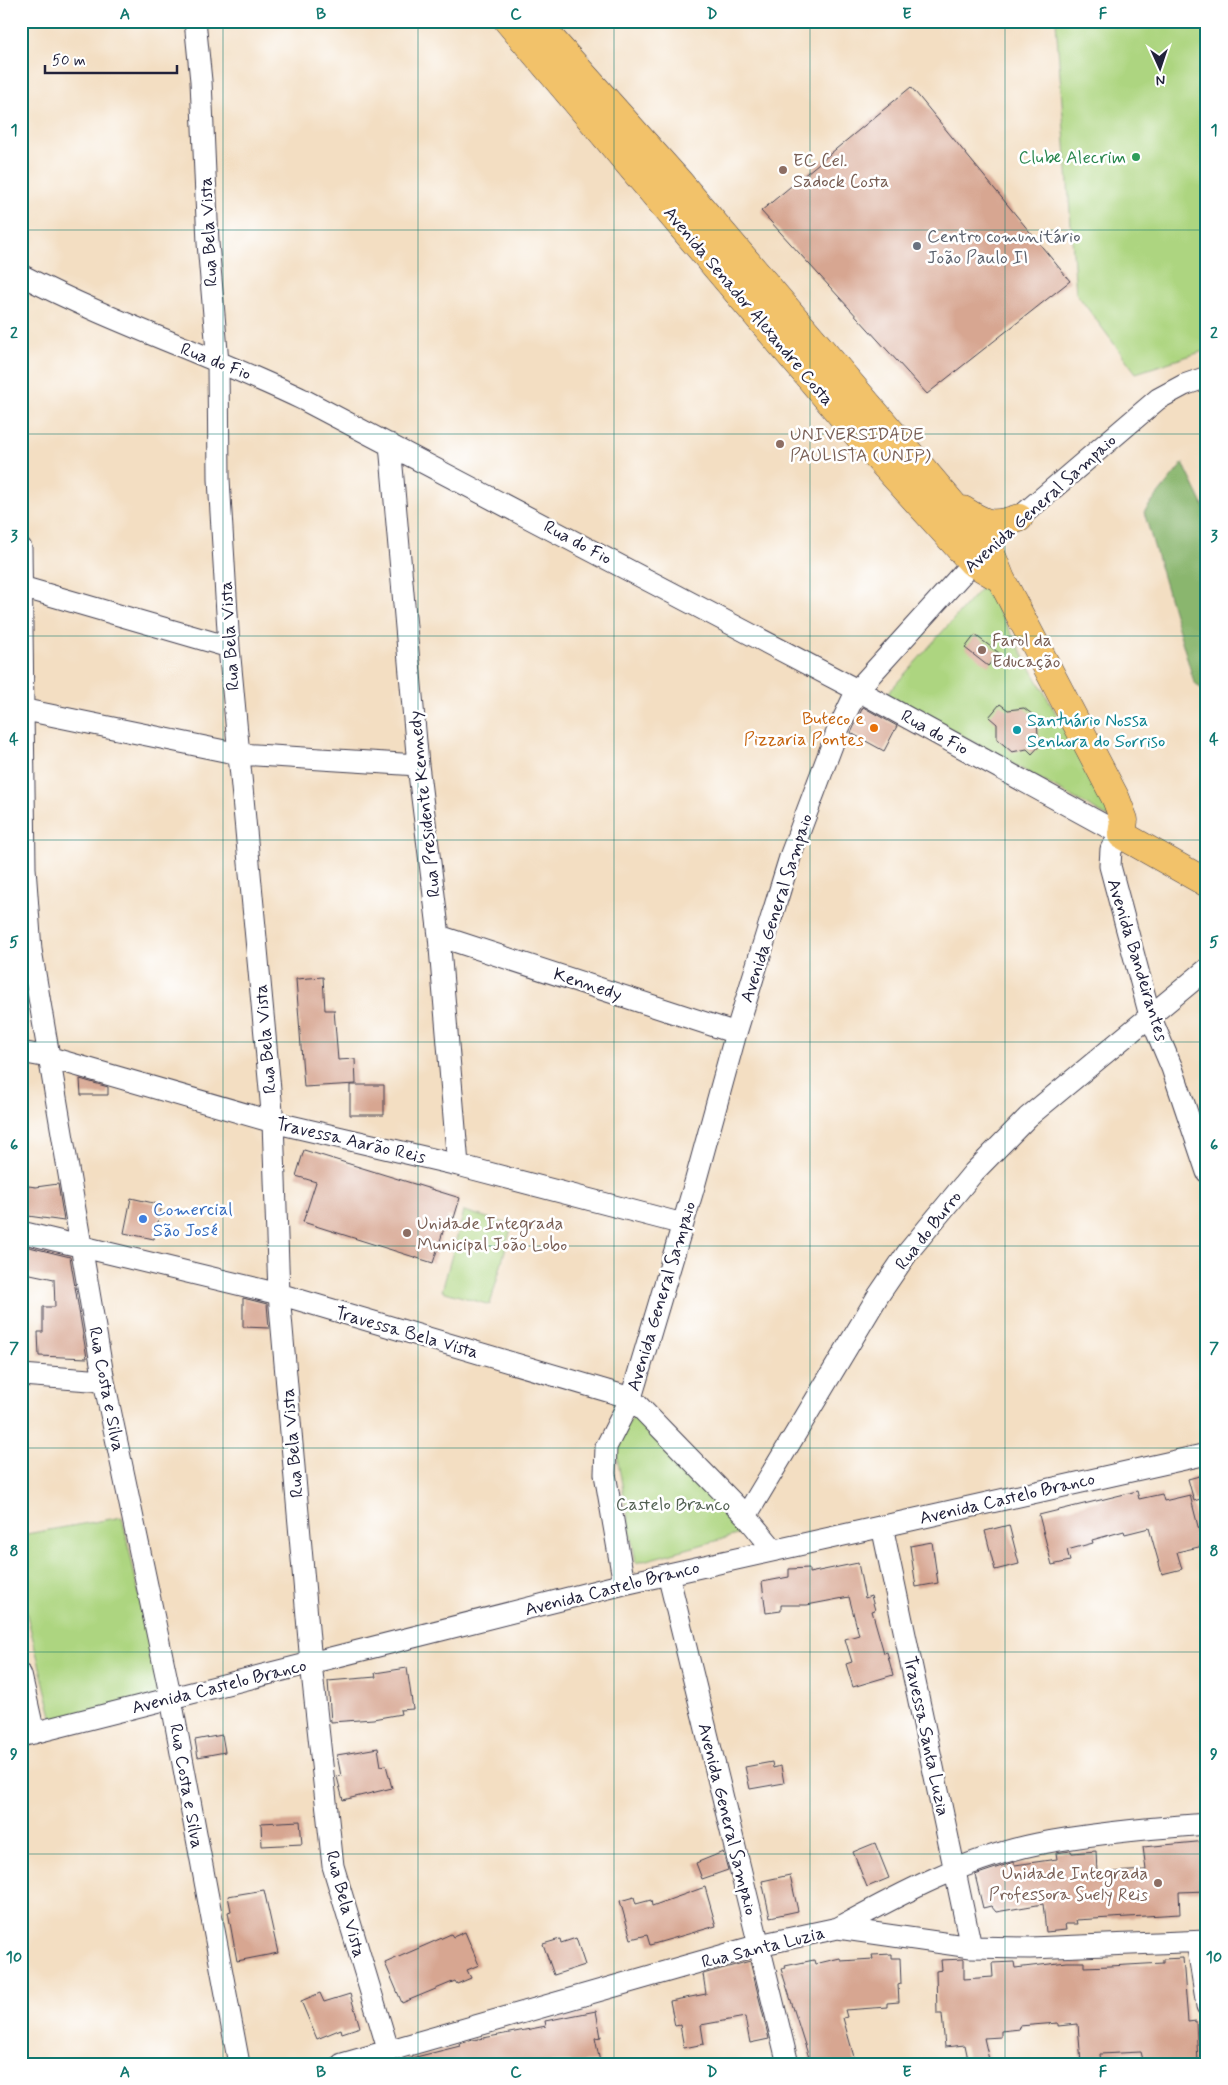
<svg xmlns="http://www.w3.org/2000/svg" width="1228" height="2085" font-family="Mynerve,sans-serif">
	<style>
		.green { fill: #add580; stroke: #687c5e }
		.forest { fill: #8ab66e; stroke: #566c54 }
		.building { fill: #d7a691 }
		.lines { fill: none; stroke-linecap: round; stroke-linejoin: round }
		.minor-casing { stroke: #413e4f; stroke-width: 23 }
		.major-casing { stroke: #413e4f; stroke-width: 29 }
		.minor { stroke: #fff; stroke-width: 21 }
		.major { stroke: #f2c26a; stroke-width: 28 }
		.grid { fill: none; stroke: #0f766e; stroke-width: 1; stroke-opacity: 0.55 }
		.leisure-dot { fill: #2e9e5b; stroke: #fff; stroke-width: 2 }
		.education-dot { fill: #8d6e63; stroke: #fff; stroke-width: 2 }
		.worship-dot { fill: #6b7280; stroke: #fff; stroke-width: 2 }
		.food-dot { fill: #e8710a; stroke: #fff; stroke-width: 2 }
		.culture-dot { fill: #0f9aa8; stroke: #fff; stroke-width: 2 }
		.shop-dot { fill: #3f7fe0; stroke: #fff; stroke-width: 2 }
		.labels { text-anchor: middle; stroke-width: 5; stroke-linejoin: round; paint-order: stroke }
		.leisure-label { font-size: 18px; fill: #27864d; stroke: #fff; text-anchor: end }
		.education-label { font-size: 18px; fill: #785e54; stroke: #fff; text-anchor: start }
		.street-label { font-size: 18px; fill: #22223b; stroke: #fff }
		.worship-label { font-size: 18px; fill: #5b616d; stroke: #fff; text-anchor: start }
		.food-label { font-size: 18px; fill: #c56008; stroke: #fff; text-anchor: end }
		.culture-label { font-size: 18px; fill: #0d838f; stroke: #fff; text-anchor: start }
		.shop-label { font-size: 18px; fill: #366cbe; stroke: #fff; text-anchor: start }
		.park-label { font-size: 18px; fill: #536153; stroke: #fff }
		.neatline { fill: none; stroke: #0f766e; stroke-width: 2 }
		.grid-label { font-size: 16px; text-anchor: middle; font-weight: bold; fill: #0f766e }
	</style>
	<rect width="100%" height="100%" fill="#fff"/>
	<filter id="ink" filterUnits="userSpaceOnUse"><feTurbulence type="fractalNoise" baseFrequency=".02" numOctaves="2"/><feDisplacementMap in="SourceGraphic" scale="10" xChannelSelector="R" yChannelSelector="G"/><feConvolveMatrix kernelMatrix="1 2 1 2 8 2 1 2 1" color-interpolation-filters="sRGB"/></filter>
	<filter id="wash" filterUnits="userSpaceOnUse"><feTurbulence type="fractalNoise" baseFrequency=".0096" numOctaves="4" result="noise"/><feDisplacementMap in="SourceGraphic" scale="20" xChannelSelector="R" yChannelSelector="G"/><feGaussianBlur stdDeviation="1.12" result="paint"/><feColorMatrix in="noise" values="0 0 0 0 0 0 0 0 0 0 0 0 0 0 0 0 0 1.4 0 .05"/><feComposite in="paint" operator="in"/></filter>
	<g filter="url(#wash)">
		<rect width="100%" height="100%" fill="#f3dec2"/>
		<!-- green -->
		<path class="green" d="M1056,21H1207V350L1136,373L1076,293Z
			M984,585L1117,822L887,694Z
			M464,1211L512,1225L490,1305L442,1291Z
			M639,1407L751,1531L636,1563L615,1445Z
			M122,1517L162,1698L54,1724L21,1591V1535Z"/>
		<!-- forest -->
		<path class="forest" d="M1183,463L1207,513V694L1194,682L1144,512Z"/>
		<g id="blocks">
			<!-- building -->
			<path class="building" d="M911,87L1070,281L927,394L761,211Z
				M975,635L999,653L988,666L965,648Z
				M1000,704L1008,710L1024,708L1037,718L1038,736L1044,741L1032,754L1027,749L1012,752L997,739V724L989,717Z
				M863,707L897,726L884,751L851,733Z
				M323,977L325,1010H334L338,1060L355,1059L356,1084L304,1087L296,979Z
				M80,1079L108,1087V1095H81Z
				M350,1085H384V1115H350Z
				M304,1150L460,1198L454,1218L448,1216L433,1263L303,1222L316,1182L296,1176Z
				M58,1184L64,1221L21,1215V1185L36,1187Z
				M131,1198L162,1205L154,1239L124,1233Z
				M21,1245L70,1257L87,1358L39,1356L38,1332H43V1307H55L54,1279L21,1272Z
				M243,1298L267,1304L269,1328L243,1327Z
				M1207,1474V1497L1194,1501L1188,1479Z
				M1137,1491L1139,1499L1162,1494L1164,1501L1190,1495L1203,1546L1177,1552L1182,1569L1162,1574L1149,1528L1125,1534L1124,1531L1092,1540L1093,1543L1067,1550L1070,1561L1052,1565L1039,1515Z
				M1009,1525L1019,1564L995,1570L985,1531Z
				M932,1542L938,1583L916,1587L910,1546Z
				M858,1563L865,1598L871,1596L875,1610L872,1611L884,1653L887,1652L893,1675L853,1687L846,1664L852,1662L845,1639L859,1635L849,1597L807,1605H781V1611L766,1613L762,1582L789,1577V1569L809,1568V1573Z
				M407,1668L413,1709L400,1710L401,1714L373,1719L331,1722L328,1681L376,1677L375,1673Z
				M222,1735L225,1752L198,1757L195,1740Z
				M378,1748L381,1766L386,1765L392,1788L343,1800L337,1777L341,1776L337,1755Z
				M772,1762L773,1768L781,1766L784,1783L750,1789L745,1767Z
				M300,1821L302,1844L262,1846L261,1823Z
				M1207,1841V1891L1179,1892L1180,1914L1076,1920L1077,1924H1065L1066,1930L1046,1932L1043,1904L996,1912L991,1906L983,1908L975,1875L1014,1862L1015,1865L1057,1859L1056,1853L1071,1851L1072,1853L1096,1851L1097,1873L1146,1870L1143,1847Z
				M875,1843L889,1878L867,1887L853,1852Z
				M723,1852L728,1870L702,1879L696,1863Z
				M790,1875L798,1911L770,1917L762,1881Z
				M705,1887L716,1926L650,1945L647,1935L631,1939L620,1901L634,1897L636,1904L651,1900L652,1906Z
				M264,1890L278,1953L237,1961L228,1912L231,1911L228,1896Z
				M465,1932L479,1965L467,1970L471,1978L457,1984L455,1981L402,2003L385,1963L451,1934L453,1937Z
				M576,1938L585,1965L554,1975L543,1944L560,1939L561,1943Z
				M892,1954V1958H900L901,1984L898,1985L899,2002L887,2003V2007L845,2010L847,2017L843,2018L856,2064H811L781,1969L786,1968L785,1966L814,1960L815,1964L840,1958L841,1961L873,1959L872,1955Z
				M1183,1958L1188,2022L1196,2021L1198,2064H1144L1141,2052L1100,2054L1101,2064H1081L1078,2024L1058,2026V2023L1019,2026L1020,2029L1001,2031V2037L984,2038L990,2064H969L965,2045L945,2047L942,2014H937L936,1971L942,1970L941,1960L964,1959V1979L993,1977L992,1963L1014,1962L1015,1968L1067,1962H1084V1967L1110,1966L1163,1963V1959Z
				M750,1961L769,2039L750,2043L745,2017L701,2025L704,2044L684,2048L680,2025L675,2026L670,2001L706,1994L703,1974Z
				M320,1993L324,2002L350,1994L360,2027L342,2033L341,2029L317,2039L301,2001Z
				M596,2011L601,2037L595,2038L600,2062L409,2064L408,2059L460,2046L459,2044L473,2040L546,2026L545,2021Z"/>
		</g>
	</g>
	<g filter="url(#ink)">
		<use href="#blocks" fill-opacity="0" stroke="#413e4f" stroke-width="1"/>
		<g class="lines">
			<defs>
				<path id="minor" d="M195,21L201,81L208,243L218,363L219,479L229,647L273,1122L279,1294L311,1663L333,1866L388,2049
					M21,275C113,323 211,355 304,400L857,690L1122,835L1111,849L1110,866L1150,1016L1172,1068L1207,1172
					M390,444L418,765L439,936L458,1165
					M1008,527L1158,399L1184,385L1207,377
					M21,548L25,868L31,950L104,1381L171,1699L239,2064
					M22,587L229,647
					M21,709L239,754L418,765
					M439,936L736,1033
					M21,1052L48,1057L273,1122L458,1165L683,1224
					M21,1232L279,1294L631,1398L746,1516
					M21,1375L104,1381
					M882,1526L971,1947
					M774,1550L746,1516L878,1296L908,1252L974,1172L1028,1117L1207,969
					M668,1574L788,2064
					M624,1584L605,1474L606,1447L631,1398L693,1190L736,1033L791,854L837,732L857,690L982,552
					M21,1675L34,1733
					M21,1736L624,1584L1207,1454
					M838,1928C900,1894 967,1858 1037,1844C1093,1833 1150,1828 1207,1824
					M1197,1942L1207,2006
					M342,2064L759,1945L838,1928L971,1947L1030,1948L1207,1941"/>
				<path id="major" d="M508,21L869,448L972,562L1001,579
					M535,21L678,181L988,546L1001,579L1116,799L1124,820L1122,835L1207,883
					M963,510C986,525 993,527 1019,518"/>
			</defs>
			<!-- minor casing -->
			<use href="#minor" class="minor-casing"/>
			<!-- major casing -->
			<use href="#major" class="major-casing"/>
			<!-- minor -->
			<use href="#minor" class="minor"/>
			<!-- major -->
			<use href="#major" class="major"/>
		</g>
	</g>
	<!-- grid -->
	<path class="grid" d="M223,21V2064M418,21V2064M614,21V2064M810,21V2064M1005,21V2064M21,230H1207M21,434H1207M21,636H1207M21,840H1207M21,1042H1207M21,1246H1207M21,1448H1207M21,1652H1207M21,1854H1207"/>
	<!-- markers -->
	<circle class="leisure-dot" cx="1136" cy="157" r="5"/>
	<g class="education-dot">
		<circle cx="783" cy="170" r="5"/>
		<circle cx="780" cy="444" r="5"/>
		<circle cx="982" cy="650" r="5"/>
		<circle cx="407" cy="1233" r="5"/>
		<circle cx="1158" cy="1883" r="5"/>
	</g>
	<circle class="worship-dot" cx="917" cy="246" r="5"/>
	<circle class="food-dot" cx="874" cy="728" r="5"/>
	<circle class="culture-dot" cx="1017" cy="730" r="5"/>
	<circle class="shop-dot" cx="143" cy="1219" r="5"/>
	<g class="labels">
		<!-- leisure labels -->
		<g class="leisure-label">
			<text x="1126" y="163">Clube Alecrim</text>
		</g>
		<!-- education labels -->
		<g class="education-label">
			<text x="793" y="166">EC Cel.<tspan x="793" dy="21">Sadock Costa</tspan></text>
			<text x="790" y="440">UNIVERSIDADE<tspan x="790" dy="21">PAULISTA (UNIP)</tspan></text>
			<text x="992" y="646">Farol da<tspan x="992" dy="21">Educação</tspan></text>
			<text x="417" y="1229">Unidade Integrada<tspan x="417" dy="21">Municipal João Lobo</tspan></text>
			<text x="1148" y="1879" text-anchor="end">Unidade Integrada<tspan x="1148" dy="21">Professora Suely Reis</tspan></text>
		</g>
		<!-- street labels -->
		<g class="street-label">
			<text transform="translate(208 232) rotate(-93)" y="6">Rua Bela Vista</text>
			<text transform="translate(749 306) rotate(50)" y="6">Avenida Senador Alexandre Costa</text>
			<text transform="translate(216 361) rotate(21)" y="6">Rua do Fio</text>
			<text transform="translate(1040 503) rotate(-42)" y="6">Avenida General Sampaio</text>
			<text transform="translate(578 542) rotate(28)" y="6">Rua do Fio</text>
			<text transform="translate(229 636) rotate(-94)" y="6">Rua Bela Vista</text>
			<text transform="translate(935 732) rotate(29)" y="6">Rua do Fio</text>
			<text transform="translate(424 804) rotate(-96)" y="6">Rua Presidente Kennedy</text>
			<text transform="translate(776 908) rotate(-72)" y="6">Avenida General Sampaio</text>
			<text transform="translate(1138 960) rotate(73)" y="6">Avenida Bandeirantes</text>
			<text transform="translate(588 984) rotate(18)" y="6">Kennedy</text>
			<text transform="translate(265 1039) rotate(-95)" y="6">Rua Bela Vista</text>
			<text transform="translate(351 1140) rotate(13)" y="6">Travessa Aarão Reis</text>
			<text transform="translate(928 1230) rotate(-52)" y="6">Rua do Burro</text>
			<text transform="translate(661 1296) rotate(-73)" y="6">Avenida General Sampaio</text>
			<text transform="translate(407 1332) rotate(16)" y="6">Travessa Bela Vista</text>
			<text transform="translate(107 1389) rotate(79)" y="6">Rua Costa e Silva</text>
			<text transform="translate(292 1443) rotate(-95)" y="6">Rua Bela Vista</text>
			<text transform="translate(1007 1498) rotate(-13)" y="6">Avenida Castelo Branco</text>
			<text transform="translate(612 1588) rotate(-14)" y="6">Avenida Castelo Branco</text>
			<text transform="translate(219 1686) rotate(-14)" y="6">Avenida Castelo Branco</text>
			<text transform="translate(927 1736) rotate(78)" y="6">Travessa Santa Luzia</text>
			<text transform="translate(187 1786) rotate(80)" y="6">Rua Costa e Silva</text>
			<text transform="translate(728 1819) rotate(76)" y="6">Avenida General Sampaio</text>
			<text transform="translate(346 1904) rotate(75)" y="6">Rua Bela Vista</text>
			<text transform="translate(763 1947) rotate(-14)" y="6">Rua Santa Luzia</text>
		</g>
		<!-- worship labels -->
		<g class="worship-label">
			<text x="927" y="242">Centro comunitário<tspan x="927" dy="21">João Paulo II</tspan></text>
		</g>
		<!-- food labels -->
		<g class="food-label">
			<text x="864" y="724">Buteco e<tspan x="864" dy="21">Pizzaria Pontes</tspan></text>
		</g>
		<!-- culture labels -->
		<g class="culture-label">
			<text x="1027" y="726">Santuário Nossa<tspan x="1027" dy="21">Senhora do Sorriso</tspan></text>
		</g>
		<!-- shop labels -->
		<g class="shop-label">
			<text x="153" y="1215">Comercial<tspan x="153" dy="21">São José</tspan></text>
		</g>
		<!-- park labels -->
		<g class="park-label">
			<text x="673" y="1510">Castelo Branco</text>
		</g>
	</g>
	<!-- margin -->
	<rect width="1228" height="2085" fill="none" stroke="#fff" stroke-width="55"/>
	<!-- north arrow -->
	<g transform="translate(1160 68) rotate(177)" stroke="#ffffff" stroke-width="4" paint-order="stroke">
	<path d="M0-4L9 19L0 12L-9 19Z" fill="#22223b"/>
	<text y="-8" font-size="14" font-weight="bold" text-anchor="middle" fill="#22223b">N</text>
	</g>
	<!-- scale -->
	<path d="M45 65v8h132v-8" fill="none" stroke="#22223b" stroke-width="2.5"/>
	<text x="52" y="65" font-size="15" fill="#22223b" stroke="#ffffff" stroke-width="4" paint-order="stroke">50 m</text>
	<rect x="28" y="28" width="1172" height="2030" class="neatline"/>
	<g class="grid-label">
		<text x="125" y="19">A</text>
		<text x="321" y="19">B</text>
		<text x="516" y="19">C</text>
		<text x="712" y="19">D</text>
		<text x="907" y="19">E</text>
		<text x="1103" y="19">F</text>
		<text x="14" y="135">1</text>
		<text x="1214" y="135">1</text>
		<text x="14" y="338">2</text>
		<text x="1214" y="338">2</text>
		<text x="14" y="541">3</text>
		<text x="1214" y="541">3</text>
		<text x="14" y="744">4</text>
		<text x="1214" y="744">4</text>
		<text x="14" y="947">5</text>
		<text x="1214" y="947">5</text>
		<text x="14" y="1150">6</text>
		<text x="1214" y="1150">6</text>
		<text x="14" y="1353">7</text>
		<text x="1214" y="1353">7</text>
		<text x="14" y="1556">8</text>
		<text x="1214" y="1556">8</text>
		<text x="14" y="1759">9</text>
		<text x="1214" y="1759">9</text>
		<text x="14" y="1962">10</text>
		<text x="1214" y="1962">10</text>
		<text x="125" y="2077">A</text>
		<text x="321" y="2077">B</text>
		<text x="516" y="2077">C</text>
		<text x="712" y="2077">D</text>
		<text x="907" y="2077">E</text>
		<text x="1103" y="2077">F</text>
	</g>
</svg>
